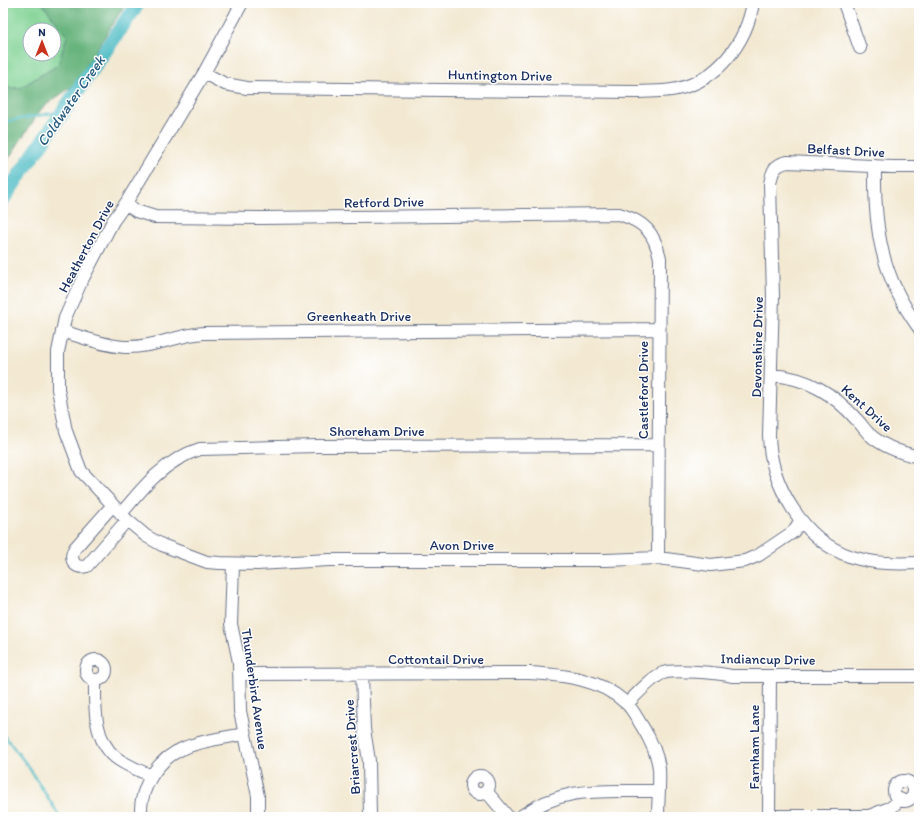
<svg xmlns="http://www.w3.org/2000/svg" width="922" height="820" font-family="Itim,sans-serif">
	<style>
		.green { fill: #7fd293; stroke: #4d8078; fill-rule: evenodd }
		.forest { fill: #67b47d; stroke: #41726e }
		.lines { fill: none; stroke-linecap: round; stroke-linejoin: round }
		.stream { stroke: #4dbbc4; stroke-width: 2.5 }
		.river { stroke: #4dbbc4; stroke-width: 15 }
		.minor-casing { stroke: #677087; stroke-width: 14 }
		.minor { stroke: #fff; stroke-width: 12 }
		.labels { text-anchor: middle; stroke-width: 3; stroke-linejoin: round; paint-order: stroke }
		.street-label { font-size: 14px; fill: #1b2f5e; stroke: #fff }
		.water-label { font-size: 15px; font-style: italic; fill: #2c6082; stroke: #fff }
	</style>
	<rect width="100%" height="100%" fill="#fff"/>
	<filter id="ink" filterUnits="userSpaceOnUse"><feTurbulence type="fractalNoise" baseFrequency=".025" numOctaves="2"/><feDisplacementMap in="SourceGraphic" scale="8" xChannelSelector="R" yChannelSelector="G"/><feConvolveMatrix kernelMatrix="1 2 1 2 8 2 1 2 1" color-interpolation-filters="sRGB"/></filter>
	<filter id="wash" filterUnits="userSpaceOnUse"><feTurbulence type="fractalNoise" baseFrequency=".012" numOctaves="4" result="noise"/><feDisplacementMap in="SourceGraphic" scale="16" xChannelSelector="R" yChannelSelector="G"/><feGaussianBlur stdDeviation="0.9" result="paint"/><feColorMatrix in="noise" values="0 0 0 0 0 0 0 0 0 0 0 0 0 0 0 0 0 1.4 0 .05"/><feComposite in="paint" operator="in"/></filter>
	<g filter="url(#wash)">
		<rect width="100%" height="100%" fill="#f3e9d3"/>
		<!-- green -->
		<path class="green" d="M3,3H42L67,36L58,65L20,88H3ZM30,30H54V54H30Z"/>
		<!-- forest -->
		<path class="forest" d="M42,3H126L74,85L42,108L3,167V88H20L58,65L67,36Z"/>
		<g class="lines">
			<!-- stream -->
			<path class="stream" d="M3,122L64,111
				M3,734L28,766L60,817"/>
			<!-- river -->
			<path class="river" d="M3,199L138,3"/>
		</g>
	</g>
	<g filter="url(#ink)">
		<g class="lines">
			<defs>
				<path id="minor" d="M242,3L204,73L126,203L113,221L81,282L65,318L58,352V389L66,431L81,471L127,520L146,536L162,545L207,562L220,563L257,564L329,560H606L658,558L711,565L745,561L759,555L793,532L801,520
					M844,3L860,48
					M204,73L225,84L247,88L637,92C650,91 665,92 677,89C718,80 746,43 753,3
					M875,166C874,229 881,276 919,328
					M919,167H892L788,162C775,164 772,171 770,184L773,296L769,435C770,484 803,541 852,557C875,564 896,564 919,563
					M126,203L136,211L155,217L261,218L619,214C645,222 654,232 660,258L658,558
					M62,331C82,337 105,346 125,347C152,348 177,335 204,333L659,329
					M772,375C808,378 833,393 857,420C861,424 865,430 869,434C883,447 901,453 919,457
					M112,506L75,548C69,558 73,570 87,566L127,520
					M121,514C143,487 165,460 200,449L317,446L658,445
					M233,564L231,624L239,662L240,711L258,796V817
					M86 670a10 10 0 1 1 20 0a10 10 0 1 1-20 0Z
					M239,674L529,673C564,675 599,678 626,703C633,709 637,719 642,726C650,739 657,753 659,768C660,784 658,801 658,817
					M362,675L364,729L369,761L370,817
					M95,680C95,705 93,738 115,757C125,765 139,770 151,776
					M627,704C636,695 652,677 663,673C674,669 720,673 732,676H919
					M471 785a9 9 0 1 1 18 0a9 9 0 1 1-18 0Z
					M894 791a10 10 0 1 1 20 0a10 10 0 1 1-20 0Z
					M486,791L508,817
					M769,816H869L892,807L900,799
					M141,817C139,788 157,759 184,748C202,740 225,738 244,734
					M520,817C566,784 605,792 658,791
					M769,817L770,676"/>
			</defs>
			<!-- minor casing -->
			<use href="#minor" class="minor-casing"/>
			<!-- minor -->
			<use href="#minor" class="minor"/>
		</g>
	</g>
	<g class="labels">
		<!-- street labels -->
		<g class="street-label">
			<text transform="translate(500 75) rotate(1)" y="5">Huntington Drive</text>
			<text transform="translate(846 150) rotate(3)" y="5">Belfast Drive</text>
			<text transform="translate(384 202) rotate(-1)" y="5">Retford Drive</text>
			<text transform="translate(86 246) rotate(-62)" y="5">Heatherton Drive</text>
			<text x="359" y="321">Greenheath Drive</text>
			<text transform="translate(757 347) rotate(-89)" y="5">Devonshire Drive</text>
			<text transform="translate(643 390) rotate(-90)" y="5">Castleford Drive</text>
			<text transform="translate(867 408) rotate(42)" y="5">Kent Drive</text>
			<text x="377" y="436">Shoreham Drive</text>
			<text x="462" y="550">Avon Drive</text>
			<text x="436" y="664">Cottontail Drive</text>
			<text transform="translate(768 659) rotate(1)" y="5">Indiancup Drive</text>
			<text transform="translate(255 689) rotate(82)" y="5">Thunderbird Avenue</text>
			<text transform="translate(352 747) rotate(-94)" y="5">Briarcrest Drive</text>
			<text transform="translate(754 747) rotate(-90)" y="5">Farnham Lane</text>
		</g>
		<!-- water labels -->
		<g class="water-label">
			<text transform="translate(71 101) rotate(-55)" y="5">Coldwater Creek</text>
		</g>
	</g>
	<!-- margin -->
	<rect width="922" height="820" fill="none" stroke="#fff" stroke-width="16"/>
	<!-- north arrow -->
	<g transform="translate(42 42)"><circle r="19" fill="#ffffff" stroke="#a4acbf"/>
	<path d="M0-3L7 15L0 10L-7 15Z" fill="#c8321e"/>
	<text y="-6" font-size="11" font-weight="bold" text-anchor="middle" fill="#1b2f5e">N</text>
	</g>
</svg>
